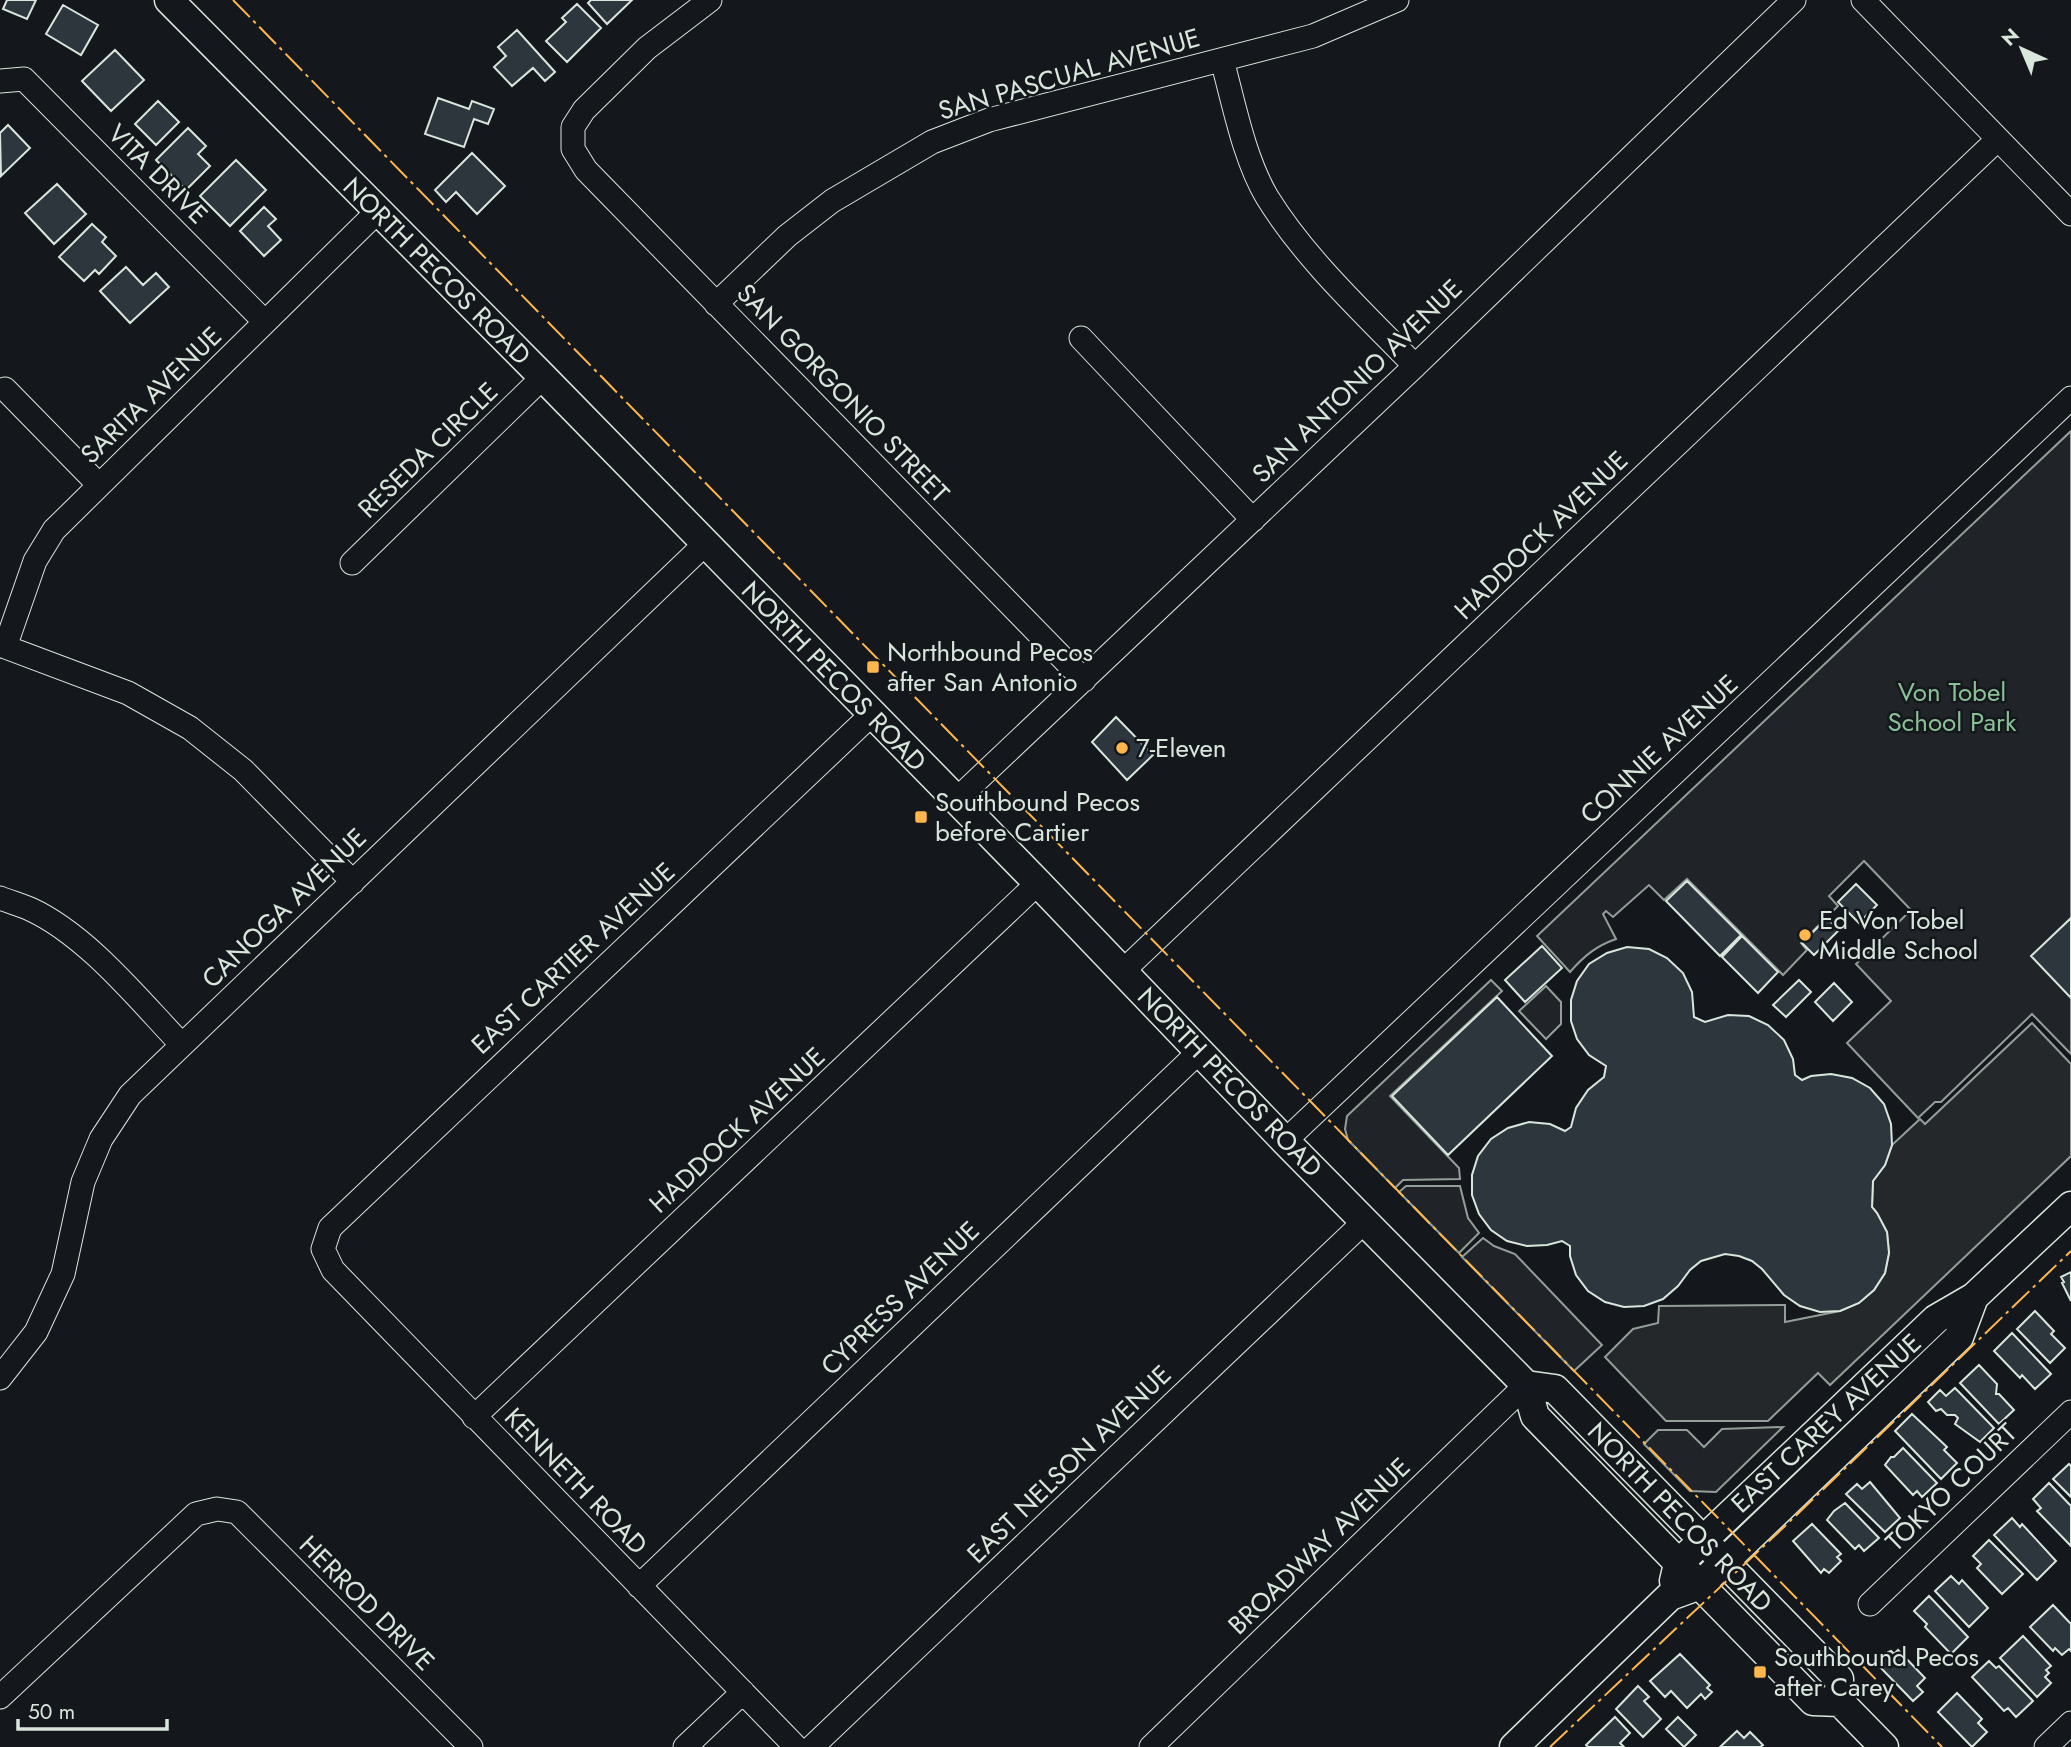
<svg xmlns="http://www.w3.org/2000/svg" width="2071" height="1747" font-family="Jost,sans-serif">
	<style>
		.green { fill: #202428; stroke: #939e99; stroke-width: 2 }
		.parking { fill: #24282b; stroke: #939e99; stroke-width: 2 }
		.building { fill: #2c363c; stroke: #d8e6dc; stroke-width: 2 }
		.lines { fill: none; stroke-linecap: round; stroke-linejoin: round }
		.minor-casing { stroke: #d8e6dc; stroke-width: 25 }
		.major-casing { stroke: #d8e6dc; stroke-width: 31 }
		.minor { stroke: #14181c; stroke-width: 23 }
		.major { stroke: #14181c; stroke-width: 28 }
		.power { stroke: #ffb74d; stroke-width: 2; stroke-dasharray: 24 5 3.5 5; stroke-linecap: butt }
		.poi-dot { fill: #ffb74d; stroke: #14181c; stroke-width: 2.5 }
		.labels { text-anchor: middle; stroke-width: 5; stroke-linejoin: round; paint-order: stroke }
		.street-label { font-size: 26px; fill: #d8e6dc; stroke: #14181c }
		.poi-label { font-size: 26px; fill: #d8e6dc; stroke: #14181c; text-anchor: start }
		.park-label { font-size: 26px; fill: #8ac095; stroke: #14181c }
	</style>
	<rect width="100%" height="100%" fill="#14181c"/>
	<!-- green -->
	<path class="green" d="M2071,431V1054L2032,1014L1941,1102H1935L1918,1118L1847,1043L1891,1001L1856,964L1911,910L1864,861L1829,896L1838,906L1801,943L1807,950L1783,975L1687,879L1664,900L1649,885L1613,917L1606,911L1603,914L1616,939C1596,946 1584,956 1570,972L1537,936Z
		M1491,980L1502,991L1390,1096L1459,1168L1460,1179L1403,1180L1395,1188L1348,1140L1345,1129L1347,1116Z
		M1546,986L1561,1002V1024L1546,1039L1519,1011Z
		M1406,1186H1460L1468,1218L1479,1233L1459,1253L1399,1192Z
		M1483,1238L1494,1246L1515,1254L1602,1345L1574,1371L1462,1257Z
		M1783,1427L1716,1492L1690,1491L1644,1444L1658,1430H1687L1704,1447L1722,1429Z"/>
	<!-- parking -->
	<path class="parking" d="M2032,1023L2071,1064V1156L1830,1385L1818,1373L1768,1421H1666L1605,1357L1633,1329L1658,1323L1659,1306L1785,1305V1322L1840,1311L1859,1303L1874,1290L1885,1273L1889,1253L1887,1232L1877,1213L1872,1207L1873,1181L1885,1165L1892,1145L1920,1119L1925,1124Z"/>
	<!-- building -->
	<path class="building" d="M7,0H36L27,19L3,9Z
		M591,0H632L607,24L588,3Z
		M577,4L601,28L567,62L546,41L566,22L562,18Z
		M63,5L98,25L81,55L46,34Z
		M517,30L555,72L545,81L533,68L512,86L494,67L506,56L498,47Z
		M115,50L144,80L111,111L82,81Z
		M438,98L469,109L472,101L494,109L488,124L474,119L464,147L425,134Z
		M158,101L179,122L156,145L135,124Z
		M8,125L30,148L1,176L0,133Z
		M188,128L206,146L198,154L210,166L186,190L156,160Z
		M472,153L505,186L477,214L456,192L446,202L435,190Z
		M236,160L266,190L230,226L200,196Z
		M57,184L86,214L54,244L25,213Z
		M264,207L276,219L268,226L281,240L264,256L240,231Z
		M92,224L106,237L102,242L116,256L99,274L95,270L84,281L59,257Z
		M126,267L143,285L156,273L169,287L130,323L100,291Z
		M1116,717L1153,755L1127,780L1092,742Z
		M1687,881L1741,935L1720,956L1666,901Z
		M1856,884L1877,905L1859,923L1838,902Z
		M1827,918L1839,930L1814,955L1802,943Z
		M2071,918V998L2031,956Z
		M1742,936L1778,972L1758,993L1722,957Z
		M1542,946L1562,968L1525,1002L1505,980Z
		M1627,947L1649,949L1667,958L1683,973L1692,992L1694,1017L1705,1022L1728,1015L1749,1016L1768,1025L1784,1040L1793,1059L1795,1075L1802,1080L1811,1076L1831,1074L1852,1078L1870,1088L1884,1104L1891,1124L1892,1145L1885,1165L1873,1181L1872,1207L1877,1213L1887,1232L1889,1253L1885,1273L1874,1290L1859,1303L1840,1311L1820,1312L1800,1306L1784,1295L1762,1269L1752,1261L1739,1256L1725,1254L1701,1261L1690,1270L1678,1286L1663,1299L1644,1306L1624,1307L1605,1302L1588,1291L1576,1275L1570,1256V1246L1562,1241L1547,1245L1527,1246L1507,1241L1491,1230L1479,1214L1472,1195V1175L1478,1156L1491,1139L1508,1128L1529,1122L1550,1124L1565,1131L1571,1127L1576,1108L1588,1090L1604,1077L1606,1066L1589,1055L1577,1039L1571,1021V1000L1577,981L1589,964L1607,953Z
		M1799,980L1811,992L1786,1017L1773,1005Z
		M1834,983L1852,1002L1833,1021L1815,1002Z
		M1497,997L1552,1056L1448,1155L1392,1096Z
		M2071,1272V1301L2062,1283L2064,1282L2061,1277Z
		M2035,1311L2054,1331L2051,1334L2065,1348L2050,1363L2017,1329Z
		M2012,1333L2051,1374L2035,1389L2022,1375L2020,1378L1994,1351Z
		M1979,1365L1997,1384L1996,1394H1999L2014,1410L1999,1424L1960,1383Z
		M1955,1388L1994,1428L1980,1442L1955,1424L1958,1418L1955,1415H1947L1941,1409L1936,1411L1928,1402L1940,1390L1946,1396Z
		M1912,1414L1947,1447L1944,1450L1957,1463L1941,1479L1895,1431Z
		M1903,1448L1937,1483L1922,1497L1917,1491L1913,1495L1885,1465L1891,1457H1894Z
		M2069,1464L2071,1466V1497L2053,1479Z
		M1870,1482L1900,1518L1885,1532L1846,1494L1857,1484L1862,1489Z
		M2049,1483L2071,1506V1546L2037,1511L2041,1508L2033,1499Z
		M1845,1503L1879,1538L1864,1551L1859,1545L1855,1549L1827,1520L1834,1511Z
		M2012,1518L2020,1527L2022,1524L2056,1561L2037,1580L1994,1535Z
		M1812,1524L1841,1554L1837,1557L1841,1561L1829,1573L1824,1569L1821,1573L1793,1541Z
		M1989,1540L2023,1574L2002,1594L1977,1568L1981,1564L1973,1556Z
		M1951,1576L1959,1584L1962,1580L1988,1608L1969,1627L1935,1591Z
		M1929,1596L1968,1637L1951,1654L1925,1627L1927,1624L1914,1611Z
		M2053,1605L2071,1624V1651L2069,1649L2062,1655L2055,1648L2053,1651L2030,1627Z
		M2023,1636L2051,1666L2046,1670L2049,1673L2045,1677L2051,1683L2037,1697L2000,1658Z
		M1898,1650L1925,1678L1917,1686L1923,1692L1913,1701L1877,1664L1886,1653L1891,1651L1894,1654Z
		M1680,1654L1710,1685L1707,1688L1712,1692L1705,1699L1701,1694L1687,1708L1671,1691L1665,1697L1650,1681Z
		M1989,1661L1996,1668L1999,1666L2033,1701L2016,1717L2008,1708L2004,1711L1972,1677Z
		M1638,1686L1649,1697L1644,1701L1661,1719L1643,1737L1616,1709Z
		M1957,1693L1982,1719L1978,1723L1987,1732L1972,1747L1938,1712Z
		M1615,1717L1630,1733L1620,1743L1624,1747H1588L1586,1745Z
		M1678,1717L1696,1735L1684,1747L1666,1729Z
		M1737,1731L1744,1738L1750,1732L1763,1745L1760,1747H1720Z"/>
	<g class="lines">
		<defs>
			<path id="minor" d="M710,0L647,48L584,110L573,127V149L586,170L1084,680
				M1863,0L2071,214
				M1222,60C1234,104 1244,158 1267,197C1306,260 1364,313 1415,366
				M0,81L24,79L265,322
				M716,304L787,236L832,201L932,142L989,120L1313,36L1397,0
				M1081,338L1253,520
				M5,389L99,485
				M352,563L543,377
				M0,645L128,693L190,728L243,770L353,882
				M5,647L35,561L54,530L378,211
				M956,800L1415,366L1794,0
				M0,898C10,902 21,905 30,909C87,935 139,1000 182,1045
				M1123,971L1998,139
				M1285,1141L2071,398
				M0,1378L36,1332L63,1274L83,1182L101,1139L130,1095L705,544
				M474,1417L1038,883
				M639,1586L1200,1051
				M1870,1604L2071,1412
				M0,1697L196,1514L217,1509L237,1512L471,1747
				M685,1747L743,1692
				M796,1747L333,1270L323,1249L330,1228L871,715
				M812,1747L1364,1222
				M1151,1747L1526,1385
				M2046,1747L2071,1723"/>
			<path id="major" d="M169,0L543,377L1038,883L1285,1141L1526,1385L1535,1416L1813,1701L1840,1702
				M1526,1385L1555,1389L1839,1679L1840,1702L1884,1747
				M1674,1581L1678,1564L1936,1319L1974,1297L2071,1206
				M1514,1747L1670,1596L1700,1585L1959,1337L1974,1297"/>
		</defs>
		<!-- minor casing -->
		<use href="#minor" class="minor-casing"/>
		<!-- major casing -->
		<use href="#major" class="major-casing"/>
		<!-- minor -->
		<use href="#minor" class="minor"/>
		<!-- major -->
		<use href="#major" class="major"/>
		<!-- power -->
		<path class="power" d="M233,0L1942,1747
			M1550,1747L1784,1527L2071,1251"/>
	</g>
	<!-- markers -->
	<g class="poi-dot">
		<rect x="866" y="660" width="14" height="14" rx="3.5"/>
		<circle cx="1122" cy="748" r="7"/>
		<rect x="914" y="810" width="14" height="14" rx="3.5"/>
		<circle cx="1805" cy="935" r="7"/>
		<rect x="1753" y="1665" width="14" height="14" rx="3.5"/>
	</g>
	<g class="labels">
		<!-- street labels -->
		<g class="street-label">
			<text transform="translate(1069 74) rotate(-16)" y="9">SAN PASCUAL AVENUE</text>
			<text transform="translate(158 174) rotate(45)" y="9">VITA DRIVE</text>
			<text transform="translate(437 271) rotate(45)" y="9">NORTH PECOS ROAD</text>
			<text transform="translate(1357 381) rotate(-44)" y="9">SAN ANTONIO AVENUE</text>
			<text transform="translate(843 393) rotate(46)" y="9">SAN GORGONIO STREET</text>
			<text transform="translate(151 395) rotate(-44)" y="9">SARITA AVENUE</text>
			<text transform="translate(428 450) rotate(-44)" y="9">RESEDA CIRCLE</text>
			<text transform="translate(1541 535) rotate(-44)" y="9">HADDOCK AVENUE</text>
			<text transform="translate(834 676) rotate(46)" y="9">NORTH PECOS ROAD</text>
			<text transform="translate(1659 749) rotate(-43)" y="9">CONNIE AVENUE</text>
			<text transform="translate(284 908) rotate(-44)" y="9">CANOGA AVENUE</text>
			<text transform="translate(573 958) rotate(-43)" y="9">EAST CARTIER AVENUE</text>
			<text transform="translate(1230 1082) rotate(46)" y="9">NORTH PECOS ROAD</text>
			<text transform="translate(737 1130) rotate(-43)" y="9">HADDOCK AVENUE</text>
			<text transform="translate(900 1298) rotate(-44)" y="9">CYPRESS AVENUE</text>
			<text transform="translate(1826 1423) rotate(-43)" y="9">EAST CAREY AVENUE</text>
			<text transform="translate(1069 1464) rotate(-44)" y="9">EAST NELSON AVENUE</text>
			<text transform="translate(576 1481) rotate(46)" y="9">KENNETH ROAD</text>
			<text transform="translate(1951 1487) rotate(-44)" y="9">TOKYO COURT</text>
			<text transform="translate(1680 1517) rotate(46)" y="9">NORTH PECOS ROAD</text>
			<text transform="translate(1319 1546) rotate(-44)" y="9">BROADWAY AVENUE</text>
			<text transform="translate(367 1603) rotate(45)" y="9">HERROD DRIVE</text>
		</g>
		<!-- poi labels -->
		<g class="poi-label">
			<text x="887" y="661">Northbound Pecos<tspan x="887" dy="30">after San Antonio</tspan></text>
			<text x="1136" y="757">7-Eleven</text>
			<text x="935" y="811">Southbound Pecos<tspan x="935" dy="30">before Cartier</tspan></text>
			<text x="1819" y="929">Ed Von Tobel<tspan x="1819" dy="30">Middle School</tspan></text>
			<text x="1774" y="1666">Southbound Pecos<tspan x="1774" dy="30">after Carey</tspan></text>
		</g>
		<!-- park labels -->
		<g class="park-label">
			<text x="1952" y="701">Von Tobel<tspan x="1952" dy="30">School Park</tspan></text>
		</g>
	</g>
	<!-- north arrow -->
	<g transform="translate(2022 49) rotate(316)" stroke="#14181c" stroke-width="5" paint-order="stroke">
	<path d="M0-5L12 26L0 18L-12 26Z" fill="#d8e6dc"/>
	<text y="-10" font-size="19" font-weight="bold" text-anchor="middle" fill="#d8e6dc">N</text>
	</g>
	<!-- scale -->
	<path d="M18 1719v10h149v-10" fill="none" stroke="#d8e6dc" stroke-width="3.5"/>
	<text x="28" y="1719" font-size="21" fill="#d8e6dc" stroke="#14181c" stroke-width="5" paint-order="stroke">50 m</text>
</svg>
